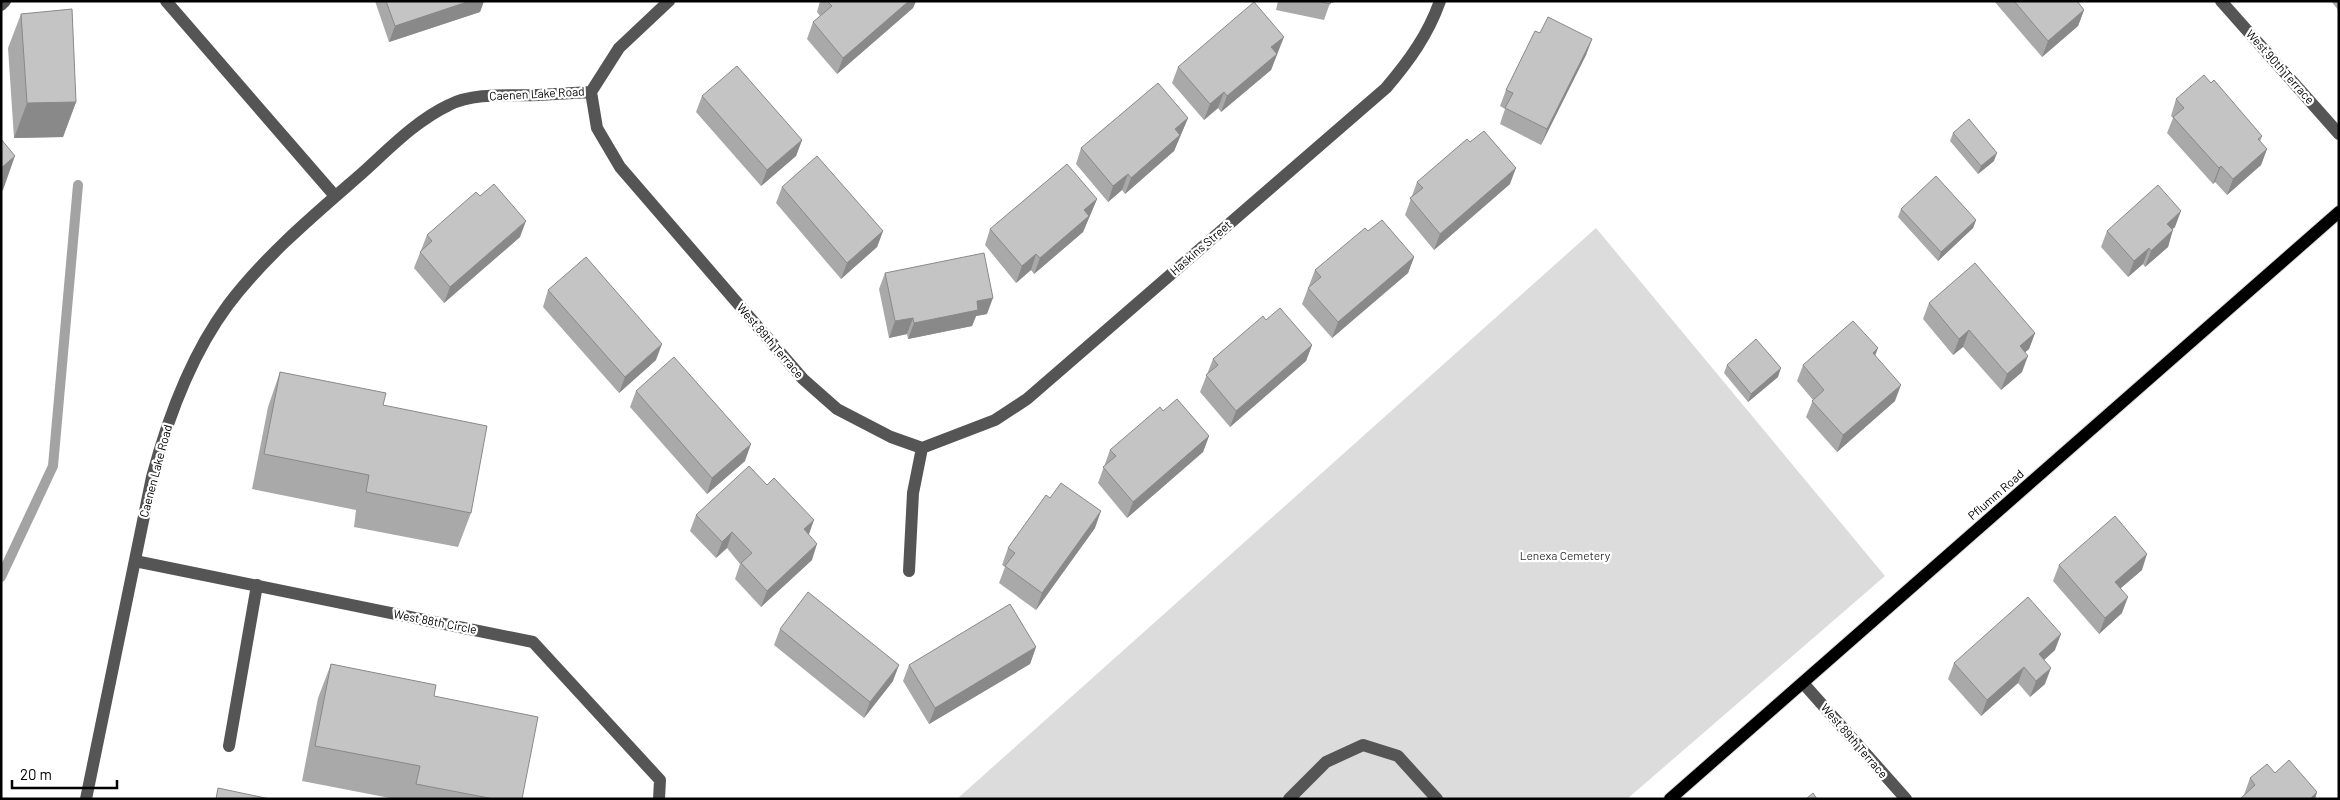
<svg xmlns="http://www.w3.org/2000/svg" width="2340" height="800" font-family="Barlow,sans-serif">
	<style>
		.green { fill: #dcdcdc }
		.lines { fill: none; stroke-linecap: round; stroke-linejoin: round }
		.stream { stroke: #a3a3a3; stroke-width: 10 }
		.major-casing { stroke: #dbdbdb; stroke-width: 14 }
		.minor { stroke: #555; stroke-width: 12 }
		.major { stroke: #000; stroke-width: 12 }
		.wall { fill: #a9a9a9 }
		.shaded-wall { fill: #898989 }
		.building { fill: #c4c4c4; stroke: #898989 }
		.labels { text-anchor: middle; stroke-width: 4.5; stroke-linejoin: round; paint-order: stroke }
		.street-label { font-size: 12px; fill: #000; stroke: #fff }
		.park-label { font-size: 12px; fill: #333; stroke: #fff }
	</style>
	<rect width="100%" height="100%" fill="#fff"/>
	<!-- green -->
	<path class="green" d="M1596,228L1885,576L1627,799H957Z"/>
	<g class="lines">
		<!-- stream -->
		<path class="stream" d="M1,577L53,466L78,185"/>
		<defs>
			<path id="major" d="M1670,799L2339,212"/>
		</defs>
		<!-- major casing -->
		<use href="#major" class="major-casing"/>
		<!-- minor -->
		<path class="minor" d="M166,1L335,196
			M2221,1L2339,134
			M1,5L5,1
			M591,92L597,128L620,167L803,379L837,409L891,437L922,448
			M591,92L619,48L669,1
			M922,448L995,420L1027,399L1386,88C1409,61 1428,35 1440,1
			M135,561L533,642L660,780L659,799
			M909,571L913,493L922,448
			M1803,683L1906,799
			M229,746L257,585
			M86,799L152,477C168,417 191,355 228,305C265,256 314,215 360,175C387,151 415,121 449,105C474,92 510,96 538,95C556,94 573,93 591,92
			M1289,799L1326,762L1363,745L1398,756L1437,799"/>
		<!-- major -->
		<use href="#major" class="major"/>
	</g>
	<!-- wall -->
	<path class="wall" d="M375,1H484L480,12L389,42Z
		M820,1H916L913,8L837,74L807,39L813,22L820,16L817,12Z
		M1278,1H1334L1333,3H1330L1324,20L1276,10Z
		M1994,1H2077L2084,10L2078,26L2042,57Z
		M2331,1H2339V11Z
		M21,14L76,102L63,137L14,138L8,48Z
		M1540,33L1592,39L1586,55L1541,145L1500,124L1505,109L1500,106L1506,90Z
		M1278,53L1277,54L1271,70L1221,112L1218,108L1204,120L1172,83L1178,67Z
		M2211,83L2262,136L2260,142L2267,149L2261,165L2227,195L2215,182L2213,184L2167,133L2173,118L2171,116L2176,99Z
		M702,96L802,140L796,156L761,186L696,112Z
		M1188,118L1174,151L1125,194L1122,190L1108,202L1076,164L1081,148Z
		M1953,133L1994,161L1978,174L1950,141Z
		M1417,182L1510,184L1434,250L1405,215Z
		M782,187L883,231L877,247L841,279L776,203Z
		M1097,199L1083,232L1034,274L1031,270L1016,283L985,245L990,229Z
		M1901,209L1976,220L1973,228L1938,261L1898,217Z
		M2175,227L2172,229L2168,247L2145,267L2143,264L2128,277L2101,247L2107,231Z
		M1368,231L1414,257L1408,273L1332,338L1302,304L1315,270Z
		M427,235L520,237L444,303L414,268Z
		M885,273L987,314L976,316L972,326L908,339L907,334L889,338L879,289Z
		M548,290L656,360L619,393L543,307Z
		M1929,303L2035,333L2029,349L2025,352L2022,372L2001,390L1963,347L1953,355L1923,319Z
		M1266,320L1312,345L1306,361L1230,427L1200,392L1213,359Z
		M1875,355L1895,401L1837,452L1806,417L1813,400L1797,381L1803,365Z
		M1727,365L1778,377L1748,402L1724,373Z
		M280,372L383,405L471,513L458,547L354,527L356,510L252,489L268,407Z
		M636,391L745,461L707,494L630,407Z
		M1163,411L1209,436L1203,452L1127,518L1098,483L1110,450Z
		M696,515L809,535L812,560L761,607L735,579L740,564L727,548L716,558L690,531Z
		M1095,528L1036,610L999,583L1005,567L1002,565L1008,548Z
		M2059,565L2142,570L2121,588L2122,613L2099,634L2053,581Z
		M780,629L893,681L864,718L774,645Z
		M1036,647L1030,664L929,724L903,681L909,665Z
		M2055,650L2044,660L2045,684L2030,697L2018,683L1981,716L1948,679L1954,663Z
		M331,664L434,696L522,799H395L302,781L318,698Z
		M2275,773L2317,792L2315,799H2240L2244,795L2250,778Z"/>
	<!-- shaded-wall -->
	<path class="shaded-wall" d="M470,1H484L480,12L389,42L395,26Z
		M909,1H916L913,8L837,74L843,58Z
		M2084,10L2078,26L2042,57L2048,41Z
		M1284,37L1271,70L1221,112L1227,96L1271,47Z
		M1592,39L1586,55L1541,145L1547,129Z
		M1224,92L1218,108L1204,120L1210,104Z
		M76,102L63,137L14,138L27,103Z
		M1188,118L1174,151L1125,194L1131,178L1175,129Z
		M802,140L796,156L761,186L767,170Z
		M2267,149L2261,165L2227,195L2233,179Z
		M1997,153L1994,161L1978,174L1981,166Z
		M15,156L3,190L1,192V168Z
		M2221,166L2215,182L2213,184L2219,168Z
		M1516,168L1510,184L1434,250L1440,234Z
		M1128,174L1122,190L1108,202L1113,186Z
		M1097,199L1083,232L1034,274L1040,258L1084,210Z
		M2181,211L2175,227L2161,240L2167,224Z
		M1976,220L1973,228L1938,261L1941,252Z
		M526,221L520,237L444,303L450,287Z
		M2173,230L2168,247L2145,267L2151,251Z
		M883,231L877,247L841,279L847,263Z
		M2149,248L2143,264L2128,277L2134,261Z
		M1036,254L1031,270L1016,283L1022,266Z
		M1414,257L1408,273L1332,338L1338,322Z
		M993,298L987,314L976,316L972,326L908,339L914,323L977,301Z
		M913,318L907,334L889,338L895,321Z
		M1969,330L1963,347L1953,355L1959,339Z
		M2035,333L2029,349L2014,362L2020,346Z
		M662,344L656,360L619,393L625,377Z
		M1312,345L1306,361L1230,427L1236,411Z
		M1878,348L1872,364L1873,353Z
		M2028,356L2022,372L2001,390L2007,374Z
		M1781,368L1778,377L1748,402L1751,394Z
		M1901,385L1895,401L1837,452L1843,435Z
		M1209,436L1203,452L1127,518L1133,502Z
		M751,444L745,461L707,494L712,478Z
		M1101,511L1095,528L1036,610L1042,593Z
		M814,520L808,537L804,529Z
		M732,532L727,548L716,558L722,542Z
		M817,544L812,560L761,607L767,591Z
		M2147,554L2142,570L2109,598L2115,582Z
		M2128,597L2122,613L2099,634L2105,618Z
		M2061,634L2055,650L2033,670L2039,654Z
		M1036,647L1030,664L929,724L935,708Z
		M899,665L893,681L864,718L870,702Z
		M2024,667L2018,683L1981,716L1987,700Z
		M2051,668L2045,684L2030,697L2036,681Z
		M2317,792L2315,799H2310Z"/>
	<!-- building -->
	<path class="building" d="M386,1H470L395,26Z
		M827,1H909L843,58L813,22L832,6Z
		M1318,1H1331L1330,4Z
		M2014,1H2077L2084,10L2048,41Z
		M1254,2L1284,37L1271,47L1277,54L1227,96L1224,92L1210,104L1178,67Z
		M72,9L76,102L27,103L21,14Z
		M1548,17L1592,39L1547,129L1505,108L1513,93L1506,90L1535,31L1540,33Z
		M737,66L802,140L767,170L702,96Z
		M2204,75L2211,83L2214,80L2262,136L2258,139L2267,149L2233,179L2221,166L2219,168L2173,117L2184,108L2176,99Z
		M1158,83L1188,118L1175,129L1180,135L1131,178L1128,174L1113,186L1081,148Z
		M1969,119L1997,153L1981,166L1953,133Z
		M1484,131L1516,168L1440,234L1410,198L1423,188L1417,182L1467,139L1470,142Z
		M1,139L15,156L1,168Z
		M817,156L883,231L847,263L782,187Z
		M1067,164L1097,199L1084,210L1089,216L1040,258L1036,254L1022,266L990,229Z
		M1936,176L1976,220L1941,252L1901,209Z
		M494,184L526,221L450,287L420,252L432,241L427,235L476,192L480,196Z
		M2158,185L2181,211L2167,224L2173,230L2151,251L2149,248L2134,261L2107,231Z
		M1382,220L1414,257L1338,322L1308,288L1321,277L1315,270L1365,228L1368,231Z
		M984,253L993,298L977,301L978,310L914,323L913,318L895,321L885,273Z
		M586,257L662,344L625,377L548,290Z
		M1975,263L2035,333L2020,346L2028,356L2007,374L1969,330L1959,339L1929,303Z
		M1280,308L1312,345L1236,411L1206,375L1218,365L1213,359L1263,316L1266,320Z
		M1853,321L1878,348L1873,353L1901,385L1843,435L1812,401L1824,390L1803,365Z
		M1756,339L1781,368L1751,394L1727,365Z
		M674,357L751,444L712,478L636,391Z
		M280,372L386,393L383,405L487,426L471,513L366,492L369,475L264,454Z
		M1177,399L1209,436L1133,502L1103,467L1116,456L1110,450L1160,407L1163,411Z
		M749,466L767,485L774,478L814,520L804,529L817,544L767,591L741,563L752,553L732,532L722,542L696,515Z
		M1061,483L1101,511L1042,593L1005,566L1015,553L1008,548L1046,495L1050,498Z
		M2115,516L2147,554L2115,582L2128,597L2105,618L2059,565Z
		M808,592L899,665L870,702L780,629Z
		M2028,597L2061,634L2039,654L2051,668L2036,681L2024,667L1987,700L1954,663Z
		M1010,604L1036,647L935,708L909,665Z
		M331,664L436,685L434,696L538,717L522,799H494L416,784L420,766L315,746Z
		M2289,760L2317,792L2310,799H2240L2255,785L2250,778L2267,764L2275,773Z
		M218,788L270,799H216Z
		M1813,793L1817,799H1806Z"/>
	<g class="labels">
		<!-- street labels -->
		<g class="street-label">
			<text transform="translate(2280 67) rotate(48)" y="4">West 90th Terrace</text>
			<text transform="translate(537 94) rotate(-3)" y="4">Caenen Lake Road</text>
			<text transform="translate(1201 248) rotate(-41)" y="4">Haskins Street</text>
			<text transform="translate(770 341) rotate(49)" y="4">West 89th Terrace</text>
			<text transform="translate(156 471) rotate(-75)" y="4">Caenen Lake Road</text>
			<text transform="translate(1996 495) rotate(-41)" y="4">Pflumm Road</text>
			<text transform="translate(435 622) rotate(11)" y="4">West 88th Circle</text>
			<text transform="translate(1854 741) rotate(49)" y="4">West 89th Terrace</text>
		</g>
		<!-- park labels -->
		<g class="park-label">
			<text x="1565" y="560">Lenexa Cemetery</text>
		</g>
	</g>
	<!-- border -->
	<rect width="2340" height="800" fill="none" stroke="#000000" stroke-width="5"/>
	<!-- scale -->
	<path d="M12 780v8h105v-8" fill="none" stroke="#000000" stroke-width="2.5"/>
	<text x="20" y="780" font-size="15" fill="#000000" stroke="#ffffff" stroke-width="4" paint-order="stroke">20 m</text>
</svg>
